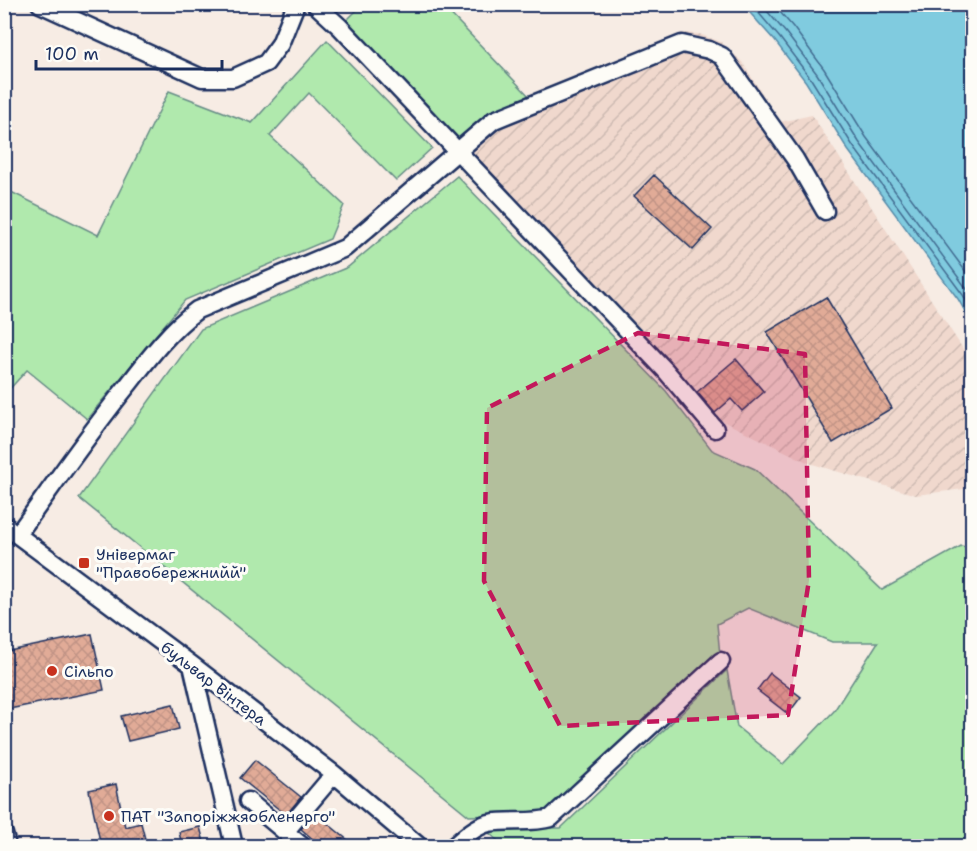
<svg xmlns="http://www.w3.org/2000/svg" width="977" height="851" font-family="'Shantell Sans',sans-serif">
	<style>
		.industrial { fill: url(#industrial-furrows) }
		.green { fill: #b0e9ad; stroke: #668c86; stroke-width: 1.5 }
		.water { fill: #80cbdf; stroke: #588dab; stroke-width: 1.5 }
		.lines { fill: none; stroke-linecap: round; stroke-linejoin: round }
		.shore { stroke: #436d92; stroke-width: 1.5 }
		.building { fill: url(#building-cross-hatch); stroke: #1b2f5e; stroke-width: 1.5 }
		.minor-casing { stroke: #1b2f5e; stroke-width: 21 }
		.minor { stroke: #fdfcf7; stroke-width: 16 }
		.marked { fill: #c2185b; fill-opacity: 0.2; stroke: #c2185b; stroke-width: 4.5; stroke-dasharray: 12 8; stroke-linejoin: round }
		.poi-dot { fill: #c8321e; stroke: #fdfcf7; stroke-width: 2 }
		.labels { text-anchor: middle; stroke-width: 6; stroke-linejoin: round; paint-order: stroke }
		.poi-label { font-size: 16px; fill: #1b2f5e; stroke: #fdfcf7; text-anchor: start }
		.street-label { font-size: 16px; fill: #1b2f5e; stroke: #fdfcf7 }
	</style>
	<defs>
		<pattern id="industrial-furrows" width="10" height="10" patternUnits="userSpaceOnUse" patternTransform="scale(1.5)"><rect width="10" height="10" fill="#f0d8cd"/><path d="M-1 1l2-2M0 10L10 0M9 11l2-2" fill="none" stroke="#cdbab2"/></pattern>
		<pattern id="building-cross-hatch" width="8" height="8" patternUnits="userSpaceOnUse" patternTransform="scale(1.5)"><rect width="8" height="8" fill="#e1ab97"/><path d="M0 0l8 8M0 8l8-8" fill="none" stroke="#c09385"/></pattern>
	</defs>
	<rect width="100%" height="100%" fill="#f7ece4"/>
	<filter id="ink" filterUnits="userSpaceOnUse"><feTurbulence type="fractalNoise" baseFrequency=".0167" numOctaves="2"/><feDisplacementMap in="SourceGraphic" scale="12" xChannelSelector="R" yChannelSelector="G"/><feConvolveMatrix kernelMatrix="1 2 1 2 8 2 1 2 1" color-interpolation-filters="sRGB"/></filter>
	<g filter="url(#ink)">
		<!-- industrial -->
		<path class="industrial" d="M682,33L699,34L721,42L742,62L780,122L812,115L972,363V488L916,495L809,463L712,416L596,285L459,142L489,116Z"/>
		<!-- green -->
		<path class="green" d="M362,5H442L531,98L459,142L344,23Z
			M327,40L432,148L396,181L309,93L270,136L344,205L330,239L185,300L87,419L27,370L5,394V189L98,235L169,91L252,123Z
			M457,176L666,391L712,450L755,469L882,590L961,546L972,548V846H504L489,833L500,828H561L727,670L737,727L783,764L834,711L878,642H832L748,608L717,624L720,655L551,813L469,816L79,498L201,329L348,267Z"/>
		<!-- water -->
		<path class="water" d="M743,5H972V324L958,299L848,150L806,82L775,41Z"/>
		<g class="lines">
			<!-- shore -->
			<path class="shore" d="M751,4L780,38L811,79L853,146L963,295L972,311
				M761,4L786,33L817,74L859,142L972,296
				M773,4L793,27L824,69L866,137L972,280"/>
		</g>
		<!-- building -->
		<path class="building" d="M654,175L712,229L693,250L634,196Z
			M826,297L892,408L833,443L767,332Z
			M736,359L764,392L742,411L731,399L715,413L697,392Z
			M92,634L104,690L4,710V652Z
			M770,673L801,697L788,714L757,690Z
			M173,704L179,729L128,741L121,716Z
			M255,760L301,797L286,815L240,778Z
			M116,784L125,827L141,823L145,839L111,846H101L89,790Z
			M315,813L355,846H321L301,829Z
			M200,827L205,846H182L179,832Z"/>
		<g class="lines">
			<defs>
				<path id="minor" d="M40,4L202,78H233L266,63L280,44L296,4
					M315,4L340,27L665,370L715,429
					M4,525L192,665L334,774L419,846
					M18,534C54,484 89,433 128,385C149,358 169,331 197,310L345,248L494,120L682,44L709,50L722,56L795,159L825,211
					M192,665L234,846
					M248,801L302,846
					M285,832L334,774
					M4,834L7,846
					M454,846C464,837 476,826 489,823C509,819 531,824 551,818L721,661"/>
			</defs>
			<!-- minor casing -->
			<use href="#minor" class="minor-casing"/>
			<!-- minor -->
			<use href="#minor" class="minor"/>
		</g>
	</g>
	<!-- marked area -->
	<path class="marked" d="M638,333L805,354L809,580L788,715L560,726L484,581L487,408Z"/>
	<!-- markers -->
	<g class="poi-dot">
		<rect x="78" y="557" width="12" height="12" rx="3"/>
		<circle cx="52" cy="671" r="6"/>
		<circle cx="109" cy="816" r="6"/>
	</g>
	<g class="labels">
		<!-- poi labels -->
		<g class="poi-label">
			<text x="96" y="560">Універмаг<tspan x="96" dy="18">"Правобережнийй"</tspan></text>
			<text x="64" y="677">Сільпо</text>
			<text x="121" y="822">ПАТ "Запоріжжяобленерго"</text>
		</g>
		<!-- street labels -->
		<g class="street-label">
			<text transform="translate(214 683) rotate(37)" y="6">бульвар Вінтера</text>
		</g>
	</g>
	<!-- margin -->
	<rect width="977" height="851" fill="none" stroke="#fdfcf7" stroke-width="24"/>
	<rect x="12" y="12" width="953" height="827" fill="none" stroke="#1b2f5e" stroke-width="2" filter="url(#ink)"/>
	<!-- scale -->
	<path d="M36 60v9h186v-9" fill="none" stroke="#1b2f5e" stroke-width="3"/>
	<text x="45" y="60" font-size="18" fill="#1b2f5e" stroke="#fdfcf7" stroke-width="4.5" paint-order="stroke">100 m</text>
</svg>
